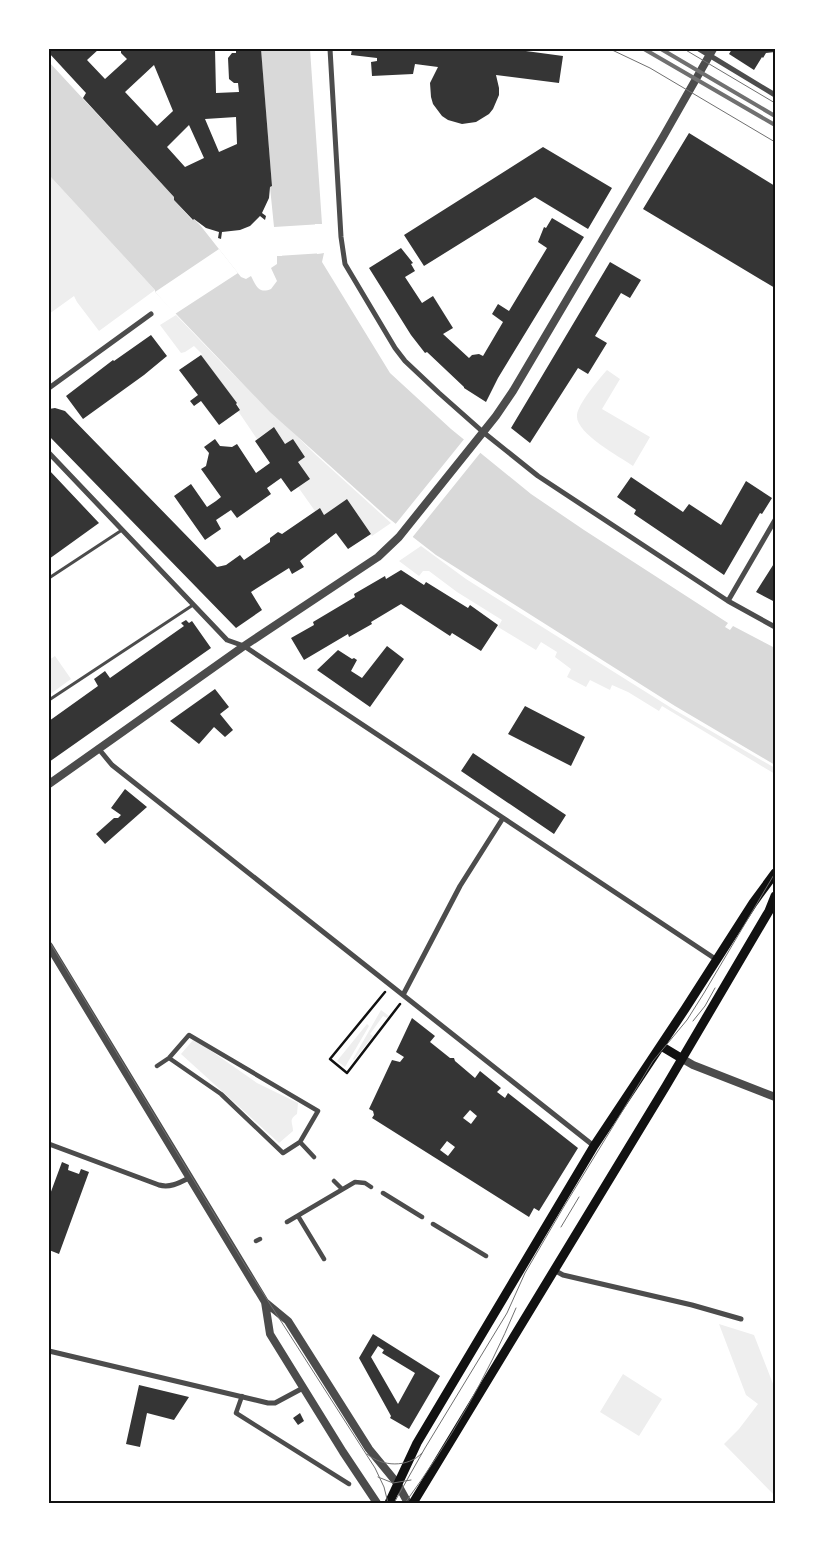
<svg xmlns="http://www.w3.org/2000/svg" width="824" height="1552" font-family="Cabin,sans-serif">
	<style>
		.green { fill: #eee }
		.water { fill: #d9d9d9 }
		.pier { fill: #fff }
		.building { fill: #353535; fill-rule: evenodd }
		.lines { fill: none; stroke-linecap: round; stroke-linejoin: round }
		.path { stroke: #111; stroke-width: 2.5 }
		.service { stroke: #4c4c4c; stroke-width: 3 }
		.pedestrian { stroke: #4c4c4c; stroke-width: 4.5 }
		.minor { stroke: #4c4c4c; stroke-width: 5 }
		.tertiary { stroke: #4c4c4c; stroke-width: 8 }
		.secondary { stroke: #111; stroke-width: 9 }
		.tram { stroke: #707070; stroke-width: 1 }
		.rail { stroke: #707070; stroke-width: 4 }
		.neatline { fill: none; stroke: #111; stroke-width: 2 }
	</style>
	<rect width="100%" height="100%" fill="#fff"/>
	<!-- green -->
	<path class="green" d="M49,175L155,290L99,331L77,302L74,296L49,314Z
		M176,315L227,368L316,455L391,523L372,536L347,499L324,515L320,508L315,511L298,487V462L305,457L293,439L285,444L274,427L257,439L238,411L240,410L237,403L201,356L202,354L194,346L185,352L181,353L160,325Z
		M607,370L620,379L602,409L650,437L633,466C619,456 575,433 577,415C578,404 599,379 607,370Z
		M421,546L466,579L673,709L775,768V774L662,706L659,711L628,692L612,685L610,690L590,680L586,687L567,677L571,669L555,657L557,652L541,642L536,650L498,627L502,620L457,592L429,571H423L419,576L399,561Z
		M55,656L71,679L49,695V660Z
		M381,1010L389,1016L387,1018L383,1016L370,1034L373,1036L354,1060L353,1059Z
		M367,1024L369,1026L345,1067L337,1061Z
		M194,1039L257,1083L298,1103L297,1114C288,1120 293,1123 293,1131L279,1143L181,1054Z
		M719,1324L754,1335L775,1389V1496L724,1444L739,1429L758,1404L746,1395Z
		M623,1374L662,1399L639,1436L600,1412Z"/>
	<!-- water -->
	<path class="water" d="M263,49H310L322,224H315L317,254L324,253L322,262L390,373L451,429L531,494L584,530L728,623L725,627L730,630L733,626L775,648V765L675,706L436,555L387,517L270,412L155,292V290L49,175V62L174,197V200L192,220L194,219L200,225L241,277L246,279L251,276C256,286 259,294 271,289L277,281L271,268L277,264V256H282L280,227H274L270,187L272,186L261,50Z"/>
	<!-- pier -->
	<path class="pier" d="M322,224V226L318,227L319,251H323L324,253L277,256L276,253H280L278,230H274V227Z
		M219,249L238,273L175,314L155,292Z
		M465,438L481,452L411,539L394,526Z"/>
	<!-- building -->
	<path class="building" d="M49,49H99L87,60L105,79L127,59L121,53V49H215L216,93L239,92L238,83H234L229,79L228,58L232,53H236V49H261L272,186L270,187L269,198L262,213L266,216L265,220L260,216L250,226L240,230L222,232L221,239L218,238L219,232L206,228L194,219L193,220L174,200V197L83,98L86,93L49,53ZM154,65L173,111L157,126L125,92ZM236,117L237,144L219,152L205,119ZM189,125L204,158L185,167L167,147Z
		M352,49H511L563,56L559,83L496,75L499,88V95L493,109L489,114L476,122L462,124L448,120L442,116L433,104L431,97L430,83L438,67L415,64L413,74L372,76L371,62L377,61V58L351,55Z
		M732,49H775V52L766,53L763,58L762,57L754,70L729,54Z
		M689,133L775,186V288L643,209Z
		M543,147L612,188L588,229L535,197L424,266L404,235Z
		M552,218L584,237L498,378L486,402L464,388V387L427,352L425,353L411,335L369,268L401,248L413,263L411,264L415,271L405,277L422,303L433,296L453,328L443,334L469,358L472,355L479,354L483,356L503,322L492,314L498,304L509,311L547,248L538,242L544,227L546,228Z
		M610,262L641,280L630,298L621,293L595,336L607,343L588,374L578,368L530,443L511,428Z
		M151,335L167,356L144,375L83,419L66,396L113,360L114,361Z
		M201,355L237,403L236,404L240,410L219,425L201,401L194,406L190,401L198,395L179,370Z
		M55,408L65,411L217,567L226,565L240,555L244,560L270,542V538L278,532L282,534L320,508L324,515L347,499L371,534L348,549L336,533L300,561L304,567L292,574L289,568L251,592L262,610L236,628L49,436V409Z
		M274,427L285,444L293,439L305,457L298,462L310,479L291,492L281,478L267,488L271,494L237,518L231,510L216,520L221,529L205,540L174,496L191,484L207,507L216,501L221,497L201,469L206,466L209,453L204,447L215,439L220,446L232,447L237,444L256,473L270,463L255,441Z
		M49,470L99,523L49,559Z
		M631,477L683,512L689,504L721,525L746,481L772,498L762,514L760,513L724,575L634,514L636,510L617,497Z
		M775,562V602L756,592Z
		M401,570L424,585L426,582L468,608L470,605L498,625L481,651L452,633L450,636L401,604L371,622L372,624L349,637L348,634L304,660L291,638L314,625L313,622L355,597L354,594L385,576L386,579Z
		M186,620L189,623L192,621L211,648L49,762V721L98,686L94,679L105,671L110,678L184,626L181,623Z
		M387,646L404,659L370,707L317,670L338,650L352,659L354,658L357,660L351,671L362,678Z
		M215,689L229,707L220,714L233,730L225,737L214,727L199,744L170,721Z
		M525,706L585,737L571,766L508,734Z
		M473,753L566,815L554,834L461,771Z
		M125,789L147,807L105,844L96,834L114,818H118L121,815L111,808Z
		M412,1018L435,1036L430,1042L450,1058H454L455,1061L475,1078L480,1071L501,1088L497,1092L505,1098L508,1093L578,1148L539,1211L534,1208L529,1217L372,1118L374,1115L373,1111L369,1109L392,1060L400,1062L404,1057L396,1052ZM470,1110L477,1116L471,1124L463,1118ZM447,1141L455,1147L448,1156L440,1150Z
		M62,1162L69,1165L68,1170L79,1174L81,1169L89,1172L59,1254L49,1250V1197Z
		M373,1334L440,1376L409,1429L390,1418L391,1416L359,1358ZM378,1346L384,1350L382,1353L415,1373L398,1404L371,1357Z
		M139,1385L189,1397L174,1420L147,1413L140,1447L126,1444Z
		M300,1413L304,1421L298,1425L293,1418Z"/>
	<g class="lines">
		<!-- path -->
		<path class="path" d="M385,992L330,1059L347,1073L400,1004"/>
		<!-- service -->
		<path class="service" d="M49,578L122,530
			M49,700L193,605"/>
		<!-- pedestrian -->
		<path class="pedestrian" d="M169,1058L221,1094L283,1153L300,1142
			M157,1066L169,1058L189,1035L318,1111L300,1142L314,1157
			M334,1181L342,1189
			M383,1193L422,1217
			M298,1216L324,1259
			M287,1222L355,1182L365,1183L371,1187
			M433,1224L486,1256
			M256,1241L260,1239
			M242,1396L236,1413L349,1484"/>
		<!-- minor -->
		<path class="minor" d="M330,49L341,237L345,264L395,348L405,361L439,393L483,432L538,476L728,601L775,627
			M699,49L775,95
			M49,388L151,314
			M49,453L227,640L244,646L717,960
			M728,601L775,520
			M98,748L112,765L594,1146
			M403,995L460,886L503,818
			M49,1144L159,1185C170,1188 179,1183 189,1178
			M554,1270L563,1275L692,1305L741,1319
			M49,1351L268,1403H275L303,1388"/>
		<!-- tertiary -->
		<path class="tertiary" d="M49,784L244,646L378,557L399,537L496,416L513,391L663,137L713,49
			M49,946L265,1302L270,1334L343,1452L377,1503
			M681,1058L693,1065L775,1097
			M265,1302L288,1321L369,1449L397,1483L408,1503"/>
		<!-- secondary -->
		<path class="secondary" d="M661,1046L681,1058
			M389,1503L417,1443L594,1146L685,1009L753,903L775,873
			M413,1503L666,1086L769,911L775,896"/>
		<!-- tram -->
		<path class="tram" d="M610,49L650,68L775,142
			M684,49L775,103
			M49,941L245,1265L375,1468L384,1487L388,1503
			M693,1021L705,1006L715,988
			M561,1227L579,1197
			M367,1454C382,1467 408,1468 422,1453
			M378,1477L393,1483L411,1480
			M394,1503L425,1448L507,1313L525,1273L563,1208L653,1061L687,1020L704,993L775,873
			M405,1503C449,1443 487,1377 516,1308"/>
		<!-- rail -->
		<path class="rail" d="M644,49L775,125
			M661,49L775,116"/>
	</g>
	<!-- border -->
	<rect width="824" height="1552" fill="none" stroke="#ffffff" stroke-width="100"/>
	<rect x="50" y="50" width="724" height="1452" class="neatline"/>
</svg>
